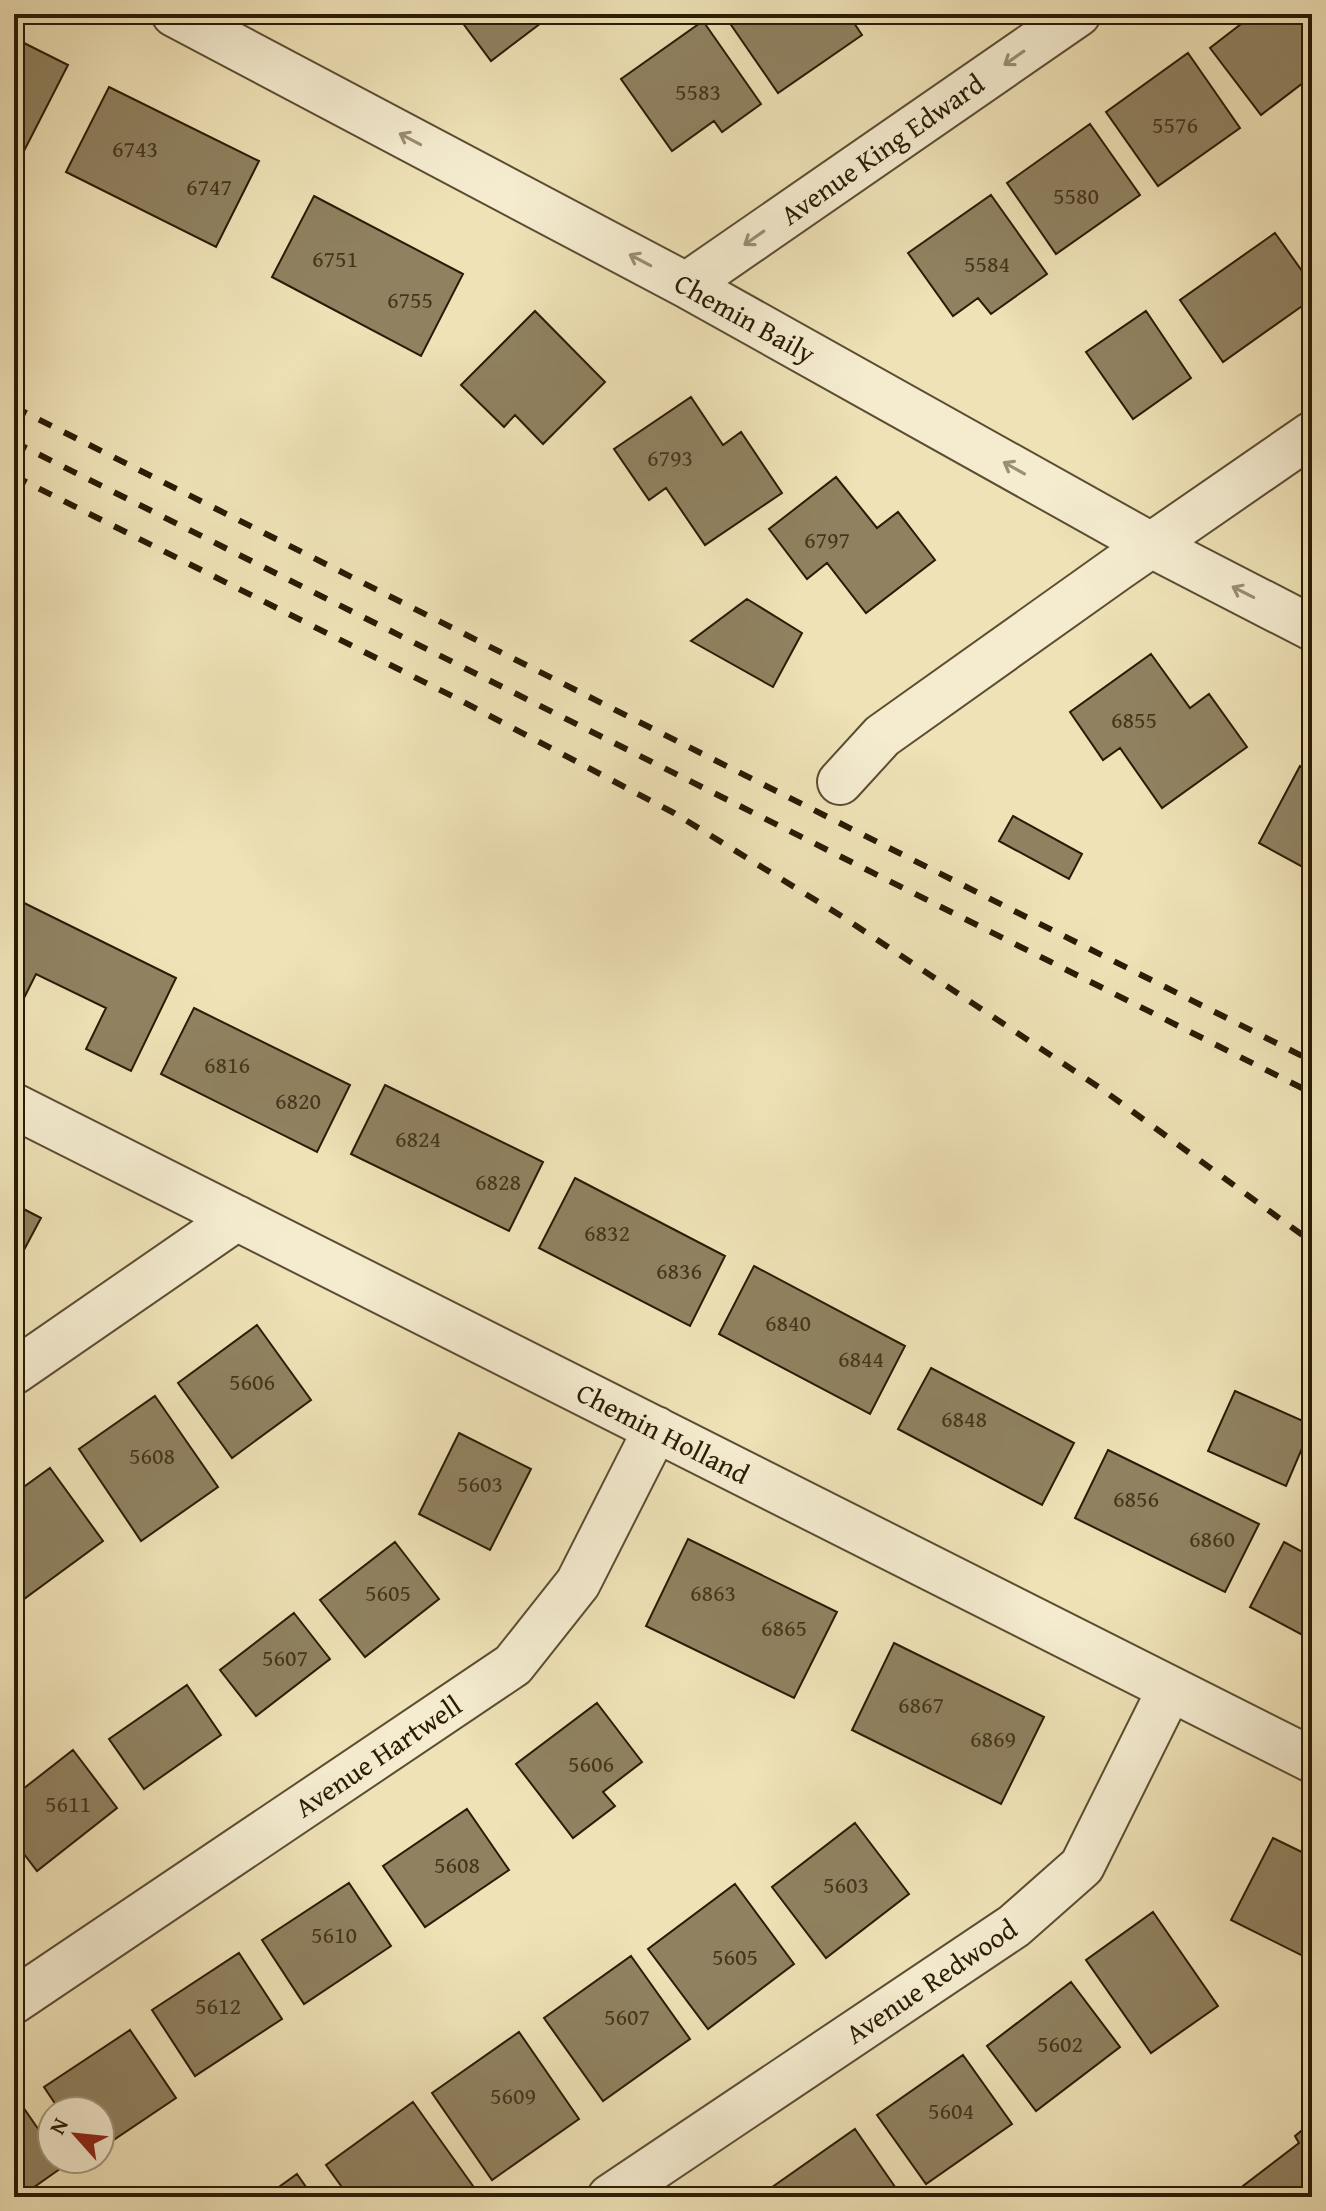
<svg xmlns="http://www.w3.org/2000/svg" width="1326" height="2211" font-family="'Gentium Book Plus',serif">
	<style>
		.building { fill: #908261; stroke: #2a1b04; stroke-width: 2 }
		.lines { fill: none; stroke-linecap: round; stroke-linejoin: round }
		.minor-casing { stroke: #5b4d31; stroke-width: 48 }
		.minor { stroke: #f5ecd0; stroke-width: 44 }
		.rail { stroke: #2a1b04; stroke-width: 6; stroke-dasharray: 14 14; stroke-linecap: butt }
		.oneway { stroke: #9a8e74 }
		.labels { text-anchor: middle; stroke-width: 6; stroke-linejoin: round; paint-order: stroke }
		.number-label { font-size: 24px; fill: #44351b }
		.street-label { font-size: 28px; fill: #2a1b04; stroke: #f5ecd0 }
	</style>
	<rect width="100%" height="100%" fill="#efe2b7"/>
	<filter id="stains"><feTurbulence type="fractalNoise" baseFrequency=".0025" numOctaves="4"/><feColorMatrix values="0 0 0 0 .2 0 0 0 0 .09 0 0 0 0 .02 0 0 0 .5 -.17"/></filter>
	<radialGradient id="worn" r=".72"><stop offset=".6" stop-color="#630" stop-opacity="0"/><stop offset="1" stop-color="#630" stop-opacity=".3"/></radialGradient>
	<!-- building -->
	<path class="building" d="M456,14H553L491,61Z
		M735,14H848L862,35L778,93L727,19Z
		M1254,14H1312V76L1261,115L1210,48Z
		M703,21L761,104L722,132L714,121L672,151L621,79Z
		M14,38L68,65L24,151L14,146Z
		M1188,53L1240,128L1158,186L1106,112Z
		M109,87L259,161L216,247L66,172Z
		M1090,124L1140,195L1056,254L1007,183Z
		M991,195L1047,274L991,314L978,298L953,316L908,253Z
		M314,196L463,274L421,356L272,277Z
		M1275,233L1312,285V299L1223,362L1180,300Z
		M535,311L605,382L543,444L515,415L504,427L461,385Z
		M1146,311L1191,378L1133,419L1086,352Z
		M691,397L723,445L741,432L782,493L705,545L666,488L649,500L614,449Z
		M836,477L877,528L898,512L935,560L866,613L827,563L807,579L769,529Z
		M747,599L802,633L773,687L691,641Z
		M1151,654L1190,708L1209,694L1247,747L1162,808L1120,748L1103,760L1070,712Z
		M1300,766L1312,773V872L1259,843Z
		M1013,816L1082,854L1069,879L999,841Z
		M16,899L176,978L131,1071L86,1049L106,1008L36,974L16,1014L14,1013V902Z
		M194,1008L350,1085L317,1152L161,1074Z
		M385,1085L543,1162L509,1231L351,1154Z
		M575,1178L725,1256L690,1326L539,1248Z
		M14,1204L41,1218L16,1265L14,1264Z
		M754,1266L905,1346L870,1414L719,1334Z
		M257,1325L311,1400L232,1458L178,1383Z
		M931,1368L1074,1443L1042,1505L898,1429Z
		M1235,1391L1312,1425L1286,1486L1208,1451Z
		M155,1396L218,1487L141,1541L79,1449Z
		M459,1433L531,1469L490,1550L419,1514Z
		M1108,1450L1259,1524L1225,1592L1075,1518Z
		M50,1468L103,1541L24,1599L14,1585V1494Z
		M688,1539L837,1612L794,1698L646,1626Z
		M395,1542L439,1599L365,1657L320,1600Z
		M1284,1542L1312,1557V1640L1250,1607Z
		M294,1613L330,1659L256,1716L220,1670Z
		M894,1643L1044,1717L1001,1804L852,1730Z
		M187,1685L221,1735L144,1789L109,1739Z
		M597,1703L642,1762L603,1792L615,1806L573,1838L516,1764Z
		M73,1750L117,1808L37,1871L14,1841V1796Z
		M467,1809L509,1870L425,1927L383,1866Z
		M855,1823L909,1894L826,1958L772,1887Z
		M1273,1838L1312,1857V1952L1309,1959L1231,1920Z
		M349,1883L391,1946L304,2004L262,1940Z
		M735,1884L794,1964L708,2029L648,1949Z
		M1153,1912L1218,2006L1151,2053L1086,1960Z
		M239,1953L282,2019L195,2076L152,2010Z
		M631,1956L690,2039L603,2101L544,2018Z
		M1071,1982L1120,2047L1036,2111L987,2046Z
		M130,2030L176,2098L100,2149V2111H60L44,2087Z
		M519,2032L579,2119L492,2180L432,2093Z
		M963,2055L1012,2124L926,2184L877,2115Z
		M413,2102L473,2186L459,2197H349L326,2165Z
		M23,2107L52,2149V2159H59L64,2166L20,2197H14V2113Z
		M1312,2122V2197H1252L1243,2186L1299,2143L1295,2136Z
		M855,2129L902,2197H773L768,2190Z
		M297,2174L313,2197H265Z"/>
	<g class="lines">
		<defs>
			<path id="minor" d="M174,14L686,285L1151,545L1312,628
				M686,285L1078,14
				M840,782L882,736L1118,568L1312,434
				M14,1106L1312,1760
				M14,1372L237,1218
				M14,2001L513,1665L578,1583L656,1429
				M610,2197L1014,1926L1082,1866L1170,1689"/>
		</defs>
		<!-- minor casing -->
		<use href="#minor" class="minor-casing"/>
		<!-- minor -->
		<use href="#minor" class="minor"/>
		<!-- rail -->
		<path class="rail" d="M14,407L1312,1061
			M14,442L1312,1093
			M14,476L454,697L674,813L843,917L1103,1090L1312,1242"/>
	</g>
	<!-- one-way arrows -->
	<defs><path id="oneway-shaft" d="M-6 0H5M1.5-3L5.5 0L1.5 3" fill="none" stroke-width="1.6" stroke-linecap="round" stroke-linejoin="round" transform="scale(2)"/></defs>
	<g class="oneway">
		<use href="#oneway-shaft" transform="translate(1014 58) rotate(145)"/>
		<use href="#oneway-shaft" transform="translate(410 139) rotate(-152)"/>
		<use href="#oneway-shaft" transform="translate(754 238) rotate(145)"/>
		<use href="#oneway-shaft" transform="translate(640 260) rotate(-152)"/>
		<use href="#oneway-shaft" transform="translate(1014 468) rotate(-151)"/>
		<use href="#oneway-shaft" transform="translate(1243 592) rotate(-153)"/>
	</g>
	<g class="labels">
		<!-- number labels -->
		<g class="number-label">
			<text x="698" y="100">5583</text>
			<text x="1175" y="133">5576</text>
			<text x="135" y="157">6743</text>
			<text x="209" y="195">6747</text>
			<text x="1076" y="204">5580</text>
			<text x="335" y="267">6751</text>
			<text x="987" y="272">5584</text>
			<text x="410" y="308">6755</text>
			<text x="670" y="466">6793</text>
			<text x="827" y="548">6797</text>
			<text x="1134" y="728">6855</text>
			<text x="227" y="1073">6816</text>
			<text x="298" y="1109">6820</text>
			<text x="418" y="1147">6824</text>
			<text x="498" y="1190">6828</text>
			<text x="607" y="1241">6832</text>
			<text x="679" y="1279">6836</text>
			<text x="788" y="1331">6840</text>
			<text x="861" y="1367">6844</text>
			<text x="252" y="1390">5606</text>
			<text x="964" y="1427">6848</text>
			<text x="152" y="1464">5608</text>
			<text x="480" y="1492">5603</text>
			<text x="1136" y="1507">6856</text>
			<text x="1212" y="1547">6860</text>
			<text x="388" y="1601">5605</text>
			<text x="713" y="1601">6863</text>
			<text x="784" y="1636">6865</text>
			<text x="285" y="1666">5607</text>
			<text x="921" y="1713">6867</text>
			<text x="993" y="1747">6869</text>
			<text x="591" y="1772">5606</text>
			<text x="68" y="1812">5611</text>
			<text x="457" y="1873">5608</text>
			<text x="846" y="1893">5603</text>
			<text x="334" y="1943">5610</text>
			<text x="735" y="1965">5605</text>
			<text x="218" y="2014">5612</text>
			<text x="627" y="2025">5607</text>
			<text x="1060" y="2052">5602</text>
			<text x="513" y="2104">5609</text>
			<text x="951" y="2119">5604</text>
		</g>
		<!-- street labels -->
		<g class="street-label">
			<text transform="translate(882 149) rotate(-35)" y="10">Avenue King Edward</text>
			<text transform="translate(745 318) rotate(29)" y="10">Chemin Baily</text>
			<text transform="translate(663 1433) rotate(27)" y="10">Chemin Holland</text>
			<text transform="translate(378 1756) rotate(-34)" y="10">Avenue Hartwell</text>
			<text transform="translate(931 1981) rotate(-34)" y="10">Avenue Redwood</text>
		</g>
	</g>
	<!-- margin -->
	<rect width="1326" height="2211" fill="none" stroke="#efe2b7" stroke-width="48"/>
	<rect x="16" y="16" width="1294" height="2179" fill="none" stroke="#2a1b04" stroke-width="4"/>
	<rect x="24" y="24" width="1278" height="2163" fill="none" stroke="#2a1b04" stroke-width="2"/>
	<!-- north arrow -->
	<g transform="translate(76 2135) rotate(297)"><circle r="38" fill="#f5ecd0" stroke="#a4987e" stroke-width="2"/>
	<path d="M0-6L14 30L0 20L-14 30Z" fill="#8f2418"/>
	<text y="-12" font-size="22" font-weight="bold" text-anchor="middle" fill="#2a1b04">N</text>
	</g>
	<rect width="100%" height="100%" filter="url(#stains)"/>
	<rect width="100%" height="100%" fill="url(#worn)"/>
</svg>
